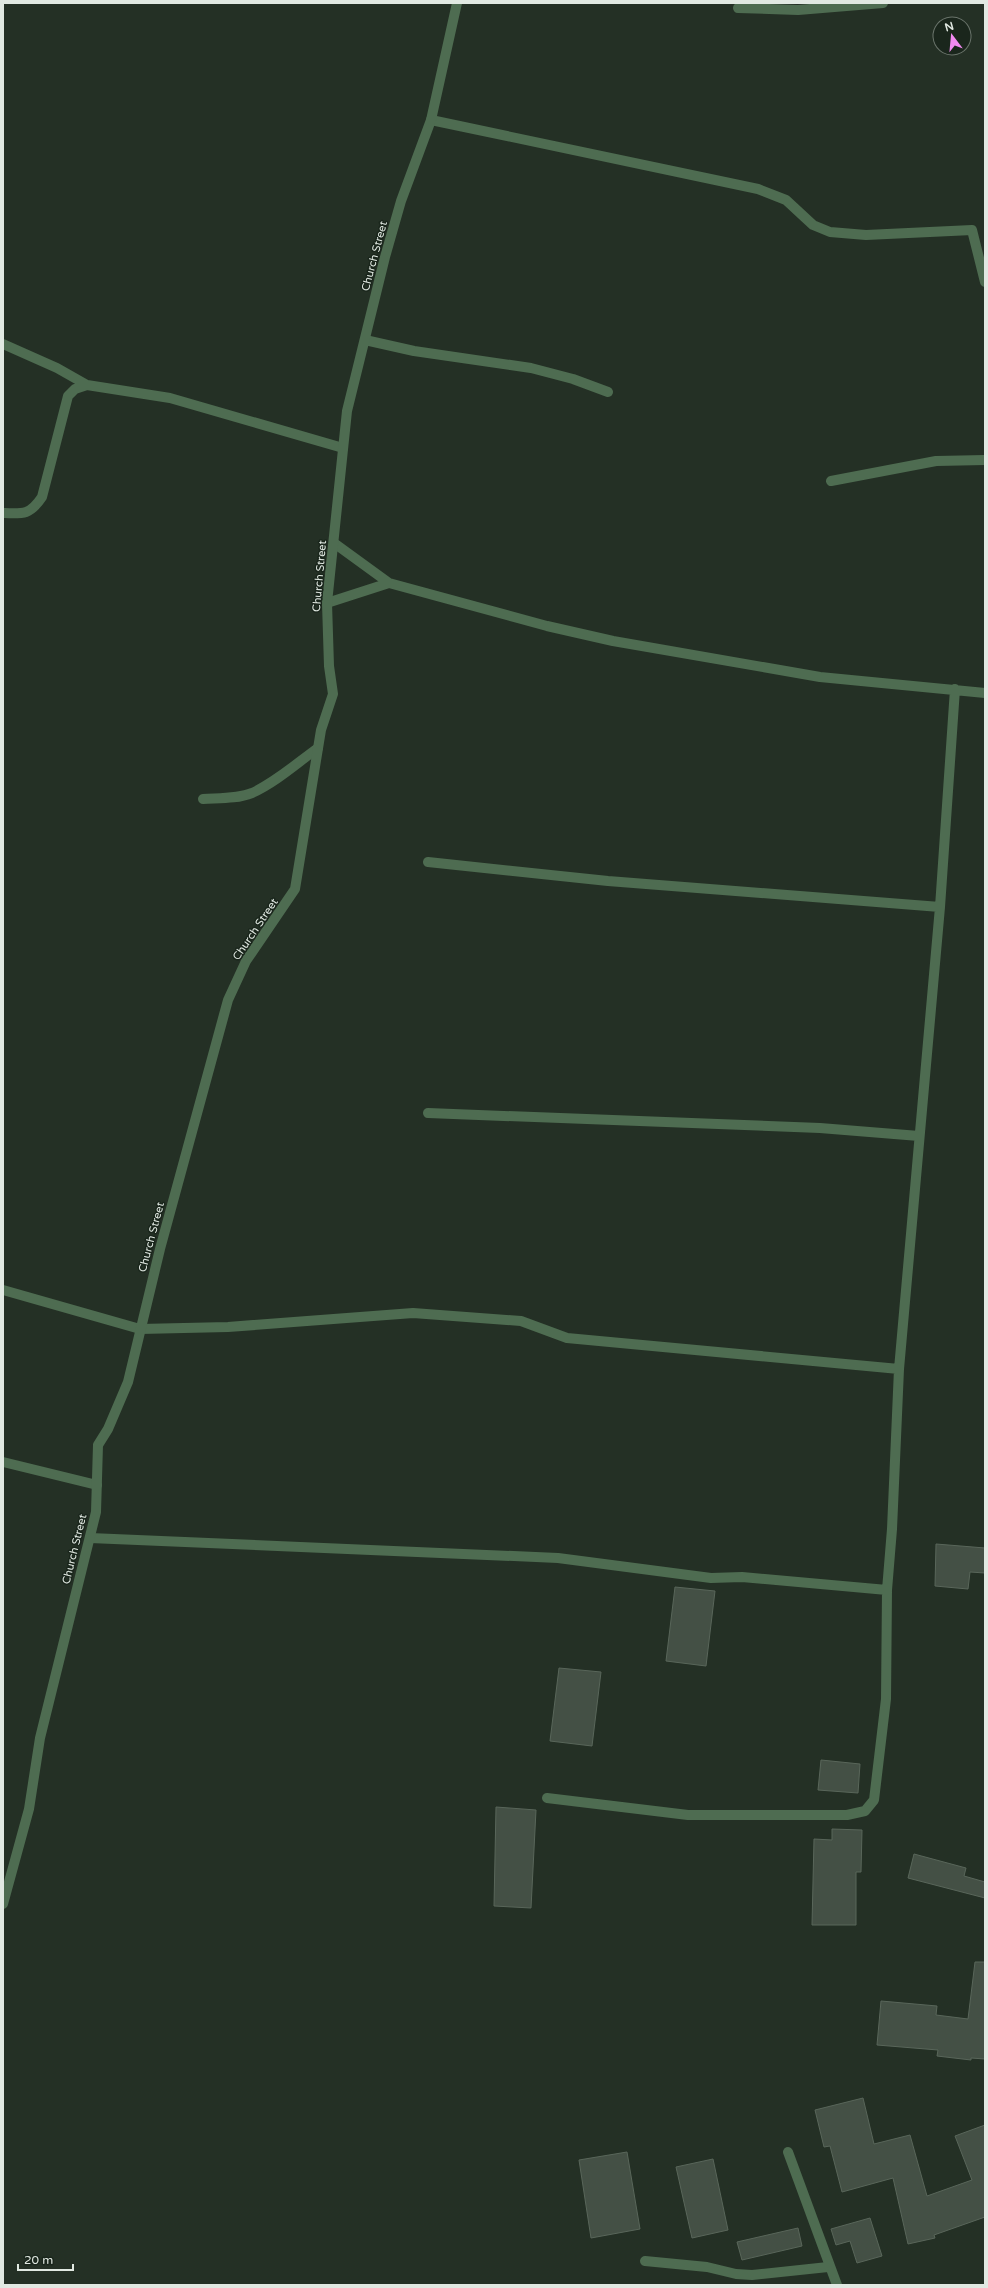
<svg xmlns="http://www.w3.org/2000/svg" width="988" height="2288" font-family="'Varela Round',sans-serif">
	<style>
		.building { fill: #445045; stroke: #59665a }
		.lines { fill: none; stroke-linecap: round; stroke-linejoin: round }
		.minor { stroke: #4e6c51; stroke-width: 10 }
		.tertiary { stroke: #4e6c51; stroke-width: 10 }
		.labels { text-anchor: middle; stroke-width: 3; stroke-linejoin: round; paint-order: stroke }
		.street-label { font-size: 11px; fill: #e1e9e2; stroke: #1a261c }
	</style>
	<rect width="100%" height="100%" fill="#243025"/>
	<!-- building -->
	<path class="building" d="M936,1544L985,1548V1573L970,1572L968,1589L935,1586Z
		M675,1587L715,1591L706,1666L666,1661Z
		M559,1668L601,1672L592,1746L550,1741Z
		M821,1760L860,1764L858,1793L818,1790Z
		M496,1807L536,1810L531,1908L494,1906Z
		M832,1829L862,1830L861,1872H856V1925H812L814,1839L832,1840Z
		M914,1854L966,1868L964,1876L985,1882V1898L908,1878Z
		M975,1962H985V2059L971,2058V2060L937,2056L938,2050L877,2045L881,2001L937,2006L936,2015L968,2019Z
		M863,2098L874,2144L910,2135L927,2196L972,2180L955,2136L985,2125V2217L934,2235L935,2238L908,2244L893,2178L842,2192L830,2146L824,2147L815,2110Z
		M627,2152L640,2229L591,2238L579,2160Z
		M713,2159L728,2230L692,2238L676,2167Z
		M870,2218L882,2256L857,2263L850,2241L836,2245L831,2229Z
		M798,2228L802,2246L742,2260L737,2242Z"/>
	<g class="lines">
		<!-- minor -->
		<path class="minor" d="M738,8L798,10L883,3
			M431,120L758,189L786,200L813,225L830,232L866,235L972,230L985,282
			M365,340L414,351L531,368L573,379L608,392
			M3,344L57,368L87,385
			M831,481L936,461L985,460
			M3,513C23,514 30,515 42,497L68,396L75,389L87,385L170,398L343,448
			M334,543L389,583
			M327,603L389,583L547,626L613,641L820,677L985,693
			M203,799C219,798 237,799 252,793C276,782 297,763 318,748
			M428,862L608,881L940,907
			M428,1113L820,1128L919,1136
			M3,1290L140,1329L228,1327L413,1313L521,1321L567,1338L899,1369
			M3,1462L97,1485
			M90,1538L558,1558L711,1578L742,1577L887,1590
			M547,1798L688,1815H847L865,1811L874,1800L886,1699L887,1590L892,1529L899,1369L940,907L955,689
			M788,2152L837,2285
			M645,2261L707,2267L736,2274L752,2275L828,2267"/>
		<!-- tertiary -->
		<path class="tertiary" d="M3,1904L29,1809L40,1738L96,1512L98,1445L108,1429L128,1382L160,1249L228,1000L246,961L295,889L321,730L333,694L329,666L327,603L347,411L385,257L401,201L431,120L457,3"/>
	</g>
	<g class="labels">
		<!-- street labels -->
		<g class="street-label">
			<text transform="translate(374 256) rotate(-75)" y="4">Church Street</text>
			<text transform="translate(319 576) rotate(-85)" y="4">Church Street</text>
			<text transform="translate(255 929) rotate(-56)" y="4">Church Street</text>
			<text transform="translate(151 1237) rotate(-75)" y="4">Church Street</text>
			<text transform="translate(74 1549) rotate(-76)" y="4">Church Street</text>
		</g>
	</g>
	<!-- border -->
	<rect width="988" height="2288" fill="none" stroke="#e1e9e2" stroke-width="8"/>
	<!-- north arrow -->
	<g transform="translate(952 36) rotate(344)"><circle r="19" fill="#1a261c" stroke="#6a746b"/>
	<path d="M0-3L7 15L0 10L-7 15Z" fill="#f38af2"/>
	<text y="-6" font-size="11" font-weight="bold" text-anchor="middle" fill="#e1e9e2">N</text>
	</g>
	<!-- scale -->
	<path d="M18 2264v6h55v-6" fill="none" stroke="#e1e9e2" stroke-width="2"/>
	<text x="24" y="2264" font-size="12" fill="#e1e9e2" stroke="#1a261c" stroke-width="3" paint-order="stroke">20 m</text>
</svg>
